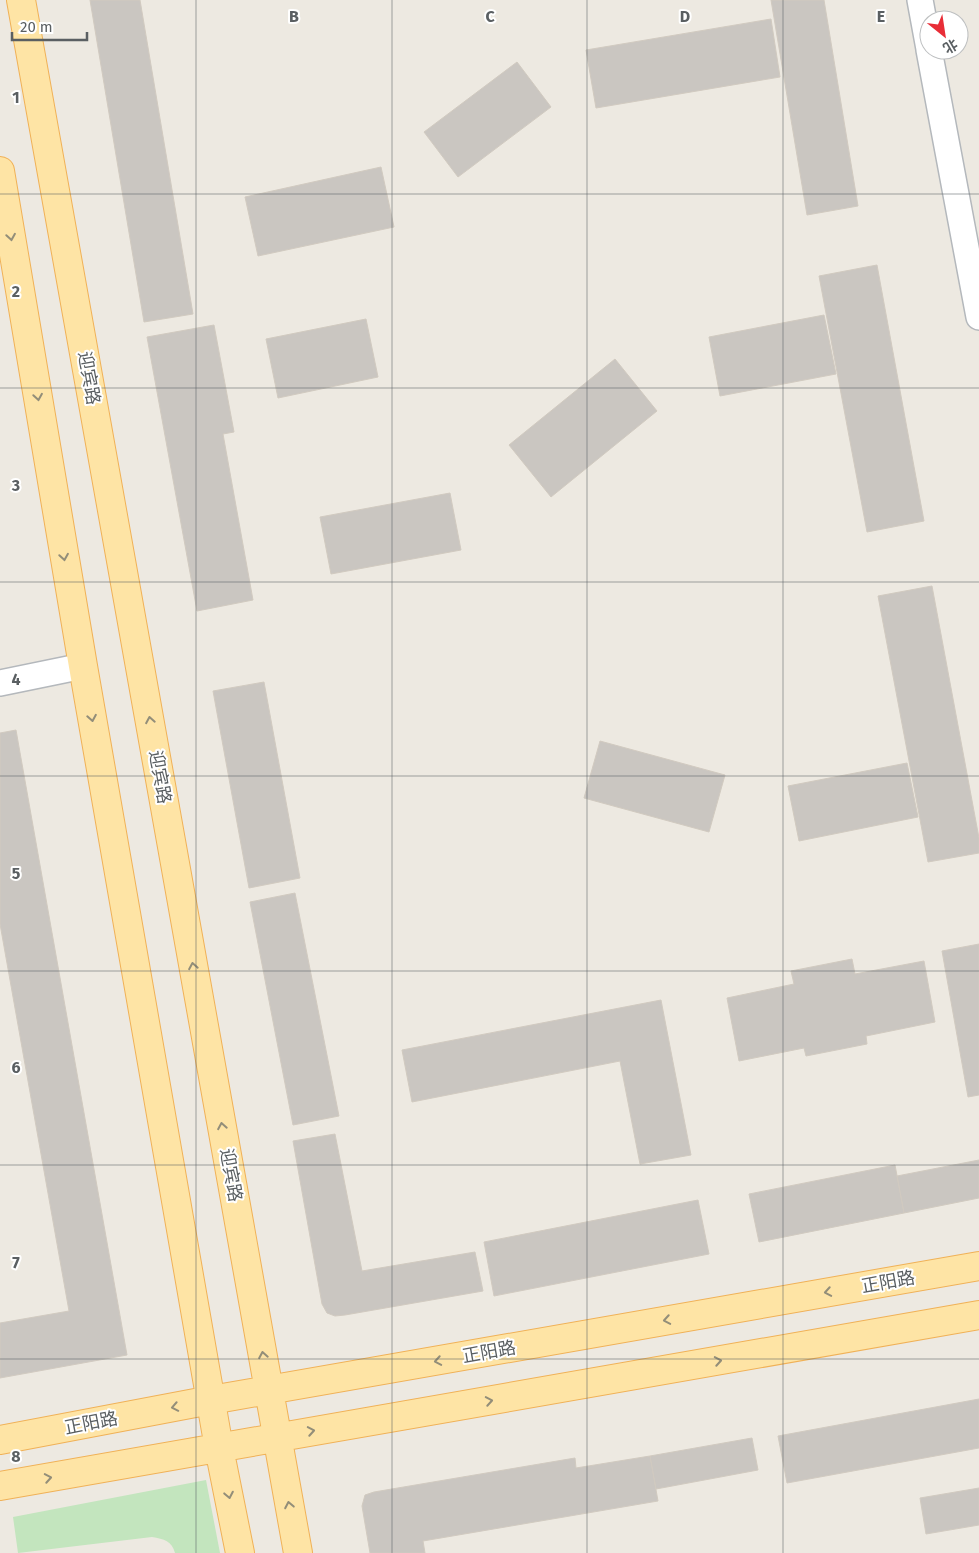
<svg xmlns="http://www.w3.org/2000/svg" width="979" height="1553" font-family="'Fira Sans','Noto Sans SC',sans-serif">
	<style>
		.green { fill: #c3e5be }
		.building { fill: #cac6c1; stroke: #d1cac0 }
		.lines { fill: none; stroke-linecap: round; stroke-linejoin: round }
		.minor-casing { stroke: #b4b8bc; stroke-width: 28 }
		.major-casing { stroke: #f0b157; stroke-width: 30 }
		.minor { stroke: #fff; stroke-width: 25 }
		.major { stroke: #fee4a5; stroke-width: 28 }
		.oneway { stroke: #938e79 }
		.grid { fill: none; stroke: #5a5f62; stroke-width: 1; stroke-opacity: 0.55 }
		.labels { text-anchor: middle; stroke-width: 4; stroke-linejoin: round; paint-order: stroke }
		.street-label { font-size: 18px; fill: #5a5f62; stroke: #fff }
		.grid-label { font-size: 16px; text-anchor: middle; font-weight: bold; fill: #5a5f62; stroke: #fff; stroke-width: 4; stroke-linejoin: round; paint-order: stroke }
	</style>
	<rect width="100%" height="100%" fill="#ede9e1"/>
	<!-- green -->
	<path class="green" d="M206,1480L220,1553H175C172,1541 164,1539 152,1537L18,1553L13,1517Z"/>
	<!-- building -->
	<path class="building" d="M90,0H140L193,314L144,322Z
		M771,0H824L858,206L807,215Z
		M771,19L780,77L596,108L586,50Z
		M517,62L551,107L458,177L424,132Z
		M381,167L394,227L258,256L245,197Z
		M877,265L924,521L867,532L819,276Z
		M824,315L836,374L720,396L709,337Z
		M366,319L378,377L278,398L266,339Z
		M214,325L234,432L223,434L253,600L197,611L147,337Z
		M615,359L657,411L551,497L509,445Z
		M450,493L461,550L331,574L320,517Z
		M932,586L979,838V853L928,862L878,596Z
		M264,682L300,878L249,888L213,691Z
		M16,730L127,1355L0,1378V1323L69,1311L0,924V733Z
		M600,741L725,775L709,832L584,798Z
		M907,763L918,817L799,841L788,786Z
		M295,893L339,1116L293,1125L250,902Z
		M979,944V1095L968,1097L942,951Z
		M852,959L855,974L924,961L935,1022L866,1036L867,1044L806,1056L804,1048L739,1061L727,998L794,984L791,971Z
		M661,1000L691,1155L640,1164L620,1061L412,1102L402,1050Z
		M335,1134L362,1271L475,1252L483,1291L345,1315L335,1316L327,1313L322,1304L293,1141Z
		M979,1160V1198L904,1213L897,1176Z
		M895,1165L904,1213L759,1242L749,1194Z
		M698,1200L709,1254L494,1296L484,1242Z
		M979,1399V1448L787,1483L778,1436Z
		M752,1438L758,1470L656,1489L650,1456Z
		M650,1456L658,1501L423,1541L425,1553H370L362,1506L365,1495L374,1492L575,1458L576,1468Z
		M979,1488V1525L926,1534L920,1498Z"/>
	<g class="lines">
		<defs>
			<path id="minor" d="M920,0L929,49
				M929,50L979,317
				M0,683L83,666"/>
			<path id="major" d="M21,0L298,1553
				M0,171L83,666L219,1448L240,1553
				M0,1440L211,1400L979,1266
				M0,1486L979,1315"/>
		</defs>
		<!-- minor casing -->
		<use href="#minor" class="minor-casing"/>
		<!-- major casing -->
		<use href="#major" class="major-casing"/>
		<!-- minor -->
		<use href="#minor" class="minor"/>
		<!-- major -->
		<use href="#major" class="major"/>
	</g>
	<!-- one-way arrows -->
	<defs><path id="oneway-chevron" d="M-2-3.5L2.5 0L-2 3.5" fill="none" stroke-width="1.6" stroke-linecap="round" stroke-linejoin="round" transform="scale(1.25)"/></defs>
	<g class="oneway">
		<use href="#oneway-chevron" transform="translate(11 237) rotate(81)"/>
		<use href="#oneway-chevron" transform="translate(38 397) rotate(81)"/>
		<use href="#oneway-chevron" transform="translate(64 557) rotate(81)"/>
		<use href="#oneway-chevron" transform="translate(92 718) rotate(80)"/>
		<use href="#oneway-chevron" transform="translate(150 720) rotate(-100)"/>
		<use href="#oneway-chevron" transform="translate(193 966) rotate(-100)"/>
		<use href="#oneway-chevron" transform="translate(222 1126) rotate(-100)"/>
		<use href="#oneway-chevron" transform="translate(828 1292) rotate(170)"/>
		<use href="#oneway-chevron" transform="translate(667 1320) rotate(170)"/>
		<use href="#oneway-chevron" transform="translate(263 1355) rotate(-100)"/>
		<use href="#oneway-chevron" transform="translate(438 1361) rotate(170)"/>
		<use href="#oneway-chevron" transform="translate(718 1361) rotate(-10)"/>
		<use href="#oneway-chevron" transform="translate(489 1401) rotate(-10)"/>
		<use href="#oneway-chevron" transform="translate(175 1407) rotate(169)"/>
		<use href="#oneway-chevron" transform="translate(311 1431) rotate(-10)"/>
		<use href="#oneway-chevron" transform="translate(48 1478) rotate(-10)"/>
		<use href="#oneway-chevron" transform="translate(229 1495) rotate(79)"/>
		<use href="#oneway-chevron" transform="translate(289 1505) rotate(-101)"/>
	</g>
	<!-- grid -->
	<path class="grid" d="M196,0V1553M392,0V1553M587,0V1553M783,0V1553M0,194H979M0,388H979M0,582H979M0,776H979M0,971H979M0,1165H979M0,1359H979"/>
	<g class="labels">
		<!-- street labels -->
		<g class="street-label">
			<text transform="translate(89 378) rotate(80)" y="6">迎宾路</text>
			<text transform="translate(160 777) rotate(80)" y="6">迎宾路</text>
			<text transform="translate(231 1175) rotate(80)" y="6">迎宾路</text>
			<text transform="translate(888 1282) rotate(-10)" y="6">正阳路</text>
			<text transform="translate(489 1352) rotate(-10)" y="6">正阳路</text>
			<text transform="translate(91 1423) rotate(-11)" y="6">正阳路</text>
		</g>
	</g>
	<g class="grid-label">
		<text x="294" y="22">B</text>
		<text x="490" y="22">C</text>
		<text x="685" y="22">D</text>
		<text x="881" y="22">E</text>
		<text x="16" y="103">1</text>
		<text x="16" y="297">2</text>
		<text x="16" y="491">3</text>
		<text x="16" y="685">4</text>
		<text x="16" y="879">5</text>
		<text x="16" y="1073">6</text>
		<text x="16" y="1268">7</text>
		<text x="16" y="1462">8</text>
	</g>
	<!-- north arrow -->
	<g transform="translate(944 35) rotate(150)"><circle r="24" fill="#ffffff" stroke="#bdbfc0"/>
	<path d="M0-4L9 19L0 12L-9 19Z" fill="#e82d37"/>
	<text y="-8" font-size="14" font-weight="bold" text-anchor="middle" fill="#5a5f62">北</text>
	</g>
	<!-- scale -->
	<path d="M12 32v8h75v-8" fill="none" stroke="#5a5f62" stroke-width="2.5"/>
	<text x="20" y="32" font-size="15" fill="#5a5f62" stroke="#ffffff" stroke-width="4" paint-order="stroke">20 m</text>
</svg>
